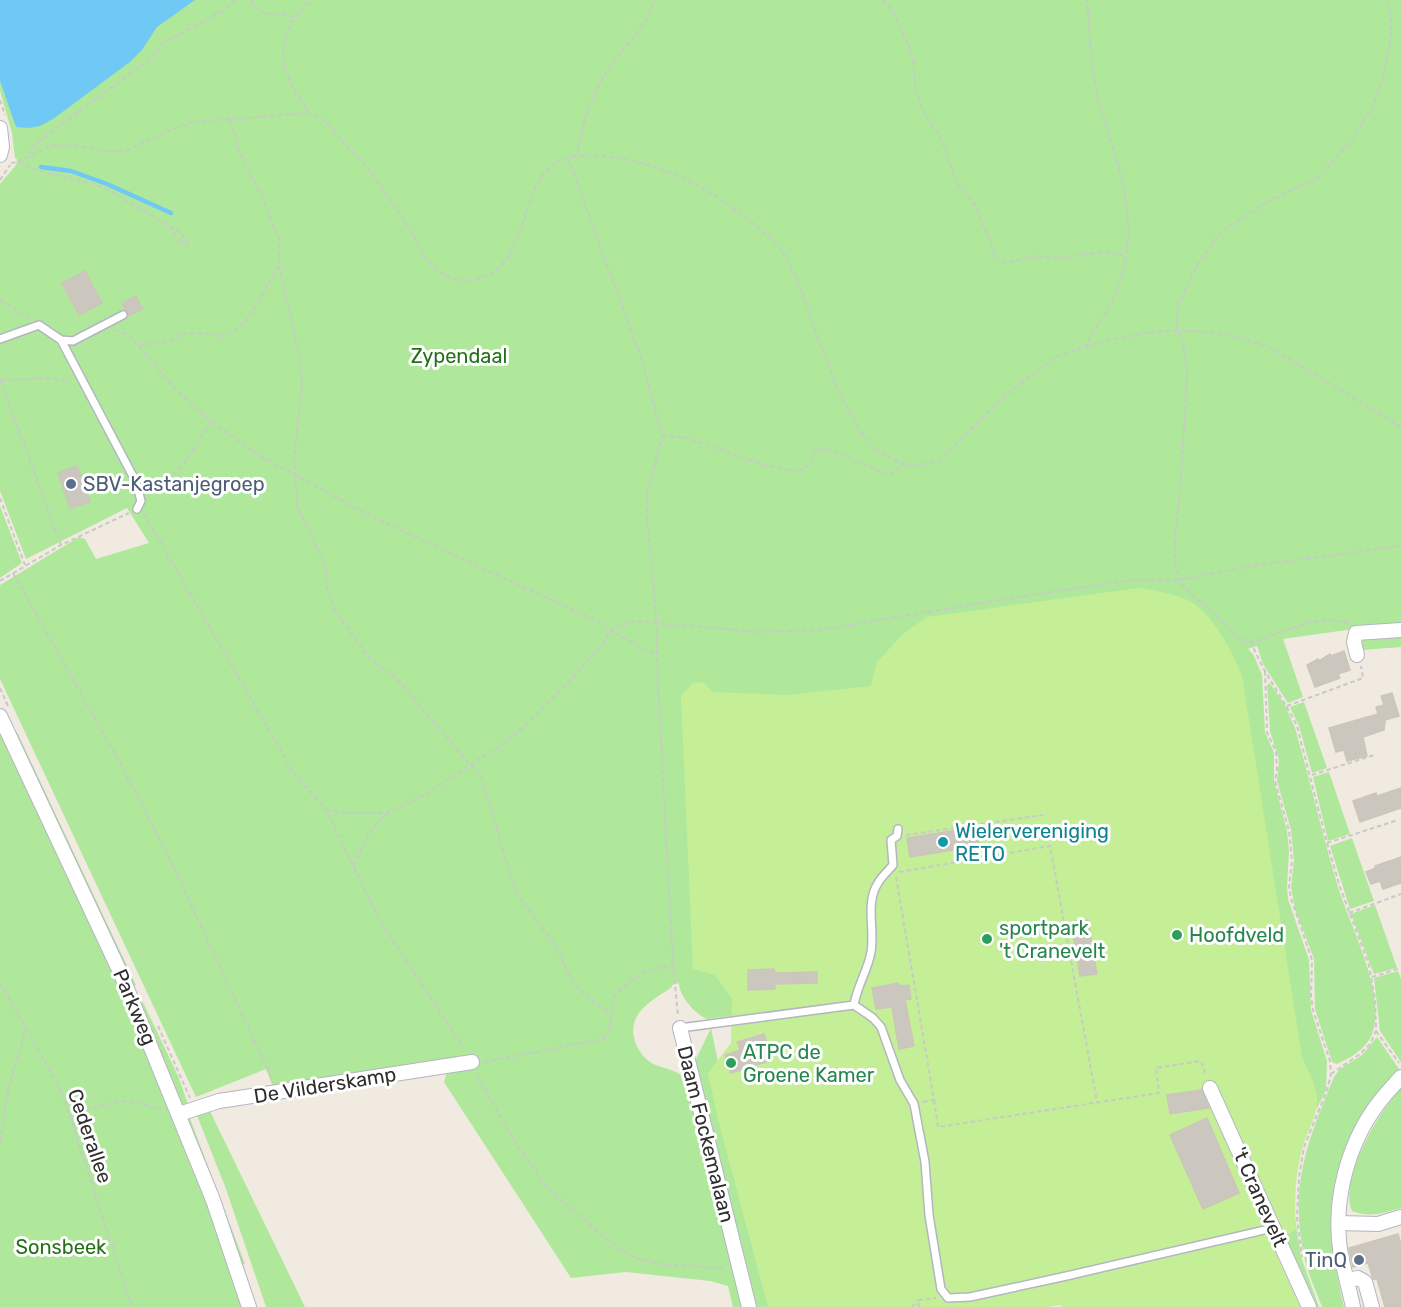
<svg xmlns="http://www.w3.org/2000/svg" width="1401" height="1307" font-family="Rubik,sans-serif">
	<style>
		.green { fill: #b0e89b }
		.pitch { fill: #c4ef97 }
		.water { fill: #70c9f5 }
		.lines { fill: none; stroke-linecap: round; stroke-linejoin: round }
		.stream { stroke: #70c9f5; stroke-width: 4.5 }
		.building { fill: #cbc7bf; stroke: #ccc6b9; stroke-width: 1.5 }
		.service-casing { stroke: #b4b5c2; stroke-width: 10 }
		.minor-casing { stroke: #b4b5c2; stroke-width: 16 }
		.path { stroke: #c9c9c9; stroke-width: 2; stroke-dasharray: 4.5 3; stroke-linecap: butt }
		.service { stroke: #fff; stroke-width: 7 }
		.minor { stroke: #fff; stroke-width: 14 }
		.service-dot { fill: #5c6f8a; stroke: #fff; stroke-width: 2 }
		.culture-dot { fill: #0f9aa8; stroke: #fff; stroke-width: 2 }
		.leisure-dot { fill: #2e9e5b; stroke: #fff; stroke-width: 2 }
		.labels { text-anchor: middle; stroke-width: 6; stroke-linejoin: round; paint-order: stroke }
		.park-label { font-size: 20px; fill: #247118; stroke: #fff }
		.service-label { font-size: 20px; fill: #4e5e75; stroke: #fff; text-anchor: start }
		.culture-label { font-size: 20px; fill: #0d838f; stroke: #fff; text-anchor: start }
		.leisure-label { font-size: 20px; fill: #27864d; stroke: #fff; text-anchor: start }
		.street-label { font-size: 20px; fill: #2e2e2e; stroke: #fff }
	</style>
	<rect width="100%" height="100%" fill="#f0eae0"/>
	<!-- green -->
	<path class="green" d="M0,0H1401V627L1361,628L1283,639L1303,697L1288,703L1263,664L1257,646L1248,649L1253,654L1262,675L1265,732L1274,753V781L1287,831L1289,851L1287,887L1288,899L1309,960L1311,1010L1327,1061L1326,1090L1317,1108L1260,1136L840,1002L707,1019C695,1014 679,996 679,983L672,985V987C652,1001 624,1014 636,1044C639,1051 644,1058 650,1062C662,1070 679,1068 686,1081L744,1307H733L728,1286L710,1281L626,1272L571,1278L444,1082L448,1069L457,1067L451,1058L273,1087L266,1069L196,1097L0,679V585L79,537L85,539L96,559L149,543L127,508L26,559L0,491V184L16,165L17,159L15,158L12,133L0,91Z
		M0,506L22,563L0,578Z
		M1401,634V647L1363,650L1361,648L1362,638Z
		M1270,683L1285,705L1295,728C1310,780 1322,834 1338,887C1350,926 1385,990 1373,1031C1368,1048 1352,1057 1337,1064L1332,1062L1315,1009L1314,959L1295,909L1291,887L1294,860L1291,830L1277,781L1279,760L1270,731L1267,685Z
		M1304,702L1327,768L1312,773L1299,726L1290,707Z
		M0,727L116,977L207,1200L243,1307H0Z
		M17,732L136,985L132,987L14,733Z
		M1329,772L1350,834L1328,841L1313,777Z
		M1352,838L1374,901L1350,909L1330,846Z
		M1375,905L1397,968L1374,974L1351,914Z
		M1398,971L1401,979V1062L1380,1031L1374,978Z
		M143,1002L178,1076L188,1104H181L139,1004Z
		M711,1028L724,1090L915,1307H753L695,1061Z
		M1377,1037L1399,1069C1357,1109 1328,1170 1331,1230C1333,1256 1338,1282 1344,1307H1322C1316,1290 1307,1273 1304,1255C1289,1186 1308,1139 1334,1077L1340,1069L1362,1055Z
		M1401,1088V1208C1383,1213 1370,1218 1352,1211C1338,1180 1379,1111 1401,1088Z
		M208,1107L305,1307H266L226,1189L196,1113Z
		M189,1116L245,1264L242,1265L188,1120Z
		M1295,1218L1301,1257L1319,1307H1313L1275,1221Z"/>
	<!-- pitch -->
	<path class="pitch" d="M1139,588C1156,591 1173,593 1189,601C1212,612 1233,653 1242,676L1302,1057C1307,1069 1315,1083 1317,1096C1319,1114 1308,1129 1303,1146C1295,1173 1294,1202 1296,1230L1271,1243L1300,1307H1061V1305L1047,1307H768L719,1123L708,1073L731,1043L732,999L715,975L693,969L681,696L693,683L703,682L713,692L788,695L871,686L877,662L903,634L927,617Z"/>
	<!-- water -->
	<path class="water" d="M0,0H195L157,27L142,50L130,62L53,119L40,126L29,128L16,127L0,81Z"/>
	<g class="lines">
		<!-- stream -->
		<path class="stream" d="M41,167L71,171L107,184L171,213"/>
	</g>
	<!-- building -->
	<path class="building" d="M85,271L102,303L79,315L62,283Z
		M136,296L143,309L128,316L122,303Z
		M77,466L88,490H86L90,502L70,508L58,473Z
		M1344,651L1350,670L1338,674L1340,678L1315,687L1307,665L1318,659L1319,661L1330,654L1331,656Z
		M1392,693L1399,716L1385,720L1384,730L1363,737L1367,756L1347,761L1344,750L1336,752L1329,728L1378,714L1376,707L1384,705L1381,696Z
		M1401,788V808L1360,822L1353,801L1376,793L1377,796Z
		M976,827L979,846L910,857L907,838Z
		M1401,857V883L1383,889L1380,881L1371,884L1366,872L1376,868L1375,866Z
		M1088,920L1097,974L1080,976L1071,922Z
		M774,969L775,973L817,972V983L775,984V989L748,990V970Z
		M898,983L899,986L909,985L911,999L905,1000L914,1046L899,1049L892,1007L876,1009L872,988Z
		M764,1034L772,1060L731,1073L725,1055L740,1050L737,1042Z
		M1202,1090L1209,1108L1170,1114L1167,1095Z
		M1207,1118L1239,1193L1203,1209L1170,1135Z
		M1398,1234L1401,1244V1307H1385L1377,1279H1373L1368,1263L1353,1267L1349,1248Z"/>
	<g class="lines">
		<defs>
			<path id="service" d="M0,339L39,325L61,340L73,341L123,315
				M61,340L136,482L141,501L137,509
				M854,1005L873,1018L881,1027L900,1080L914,1104L925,1162L929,1215L941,1289L948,1298L970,1297L1062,1277L1273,1228
				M854,1005C857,986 868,970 871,952C875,929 865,903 878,883C882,876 888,871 893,865L891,840L897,836L898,829
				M680,1028L854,1005"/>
			<path id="minor" d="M0,128L2,147L0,155
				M1357,655L1354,642L1356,633L1401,630
				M0,716L121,974L213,1200L249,1307
				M680,1028L749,1307
				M1210,1088L1309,1307
				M179,1114L219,1101L472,1062
				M1339,1223L1378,1224L1401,1217
				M1347,1280L1358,1278L1365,1282L1372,1307
				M1353,1307C1349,1288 1343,1268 1340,1249C1333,1200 1348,1144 1377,1105C1384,1095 1393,1086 1401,1077"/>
		</defs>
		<!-- service casing -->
		<use href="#service" class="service-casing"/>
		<!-- minor casing -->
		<use href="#minor" class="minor-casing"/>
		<!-- path -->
		<path class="path" d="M252,0L253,6C263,17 280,12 294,17
			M883,0L892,10L908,43L914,64L915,87L924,112L942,141L956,182L975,205L997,259L1006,263L1032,256L1059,258L1104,252L1126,256
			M1400,0L1401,1
			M0,100L5,115
			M309,113C301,100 291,86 286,72C276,45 291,17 311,0
			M578,153C582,121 594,89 613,62C628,41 648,27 654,0
			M30,154L31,148L39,141L152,58L160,45L224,10L236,0
			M568,158L643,363L662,436L647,494V517L656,615L658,685L673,964L678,1016
			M19,162L37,170L95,184L114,193L169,226L182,244L189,245L180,231L169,226
			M11,163L19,162L49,146L65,144L106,151H125L168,131L192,122L309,113C325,117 334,132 344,143C350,150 358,156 364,164C379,183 394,204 407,225C417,240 424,261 439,271C445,276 453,279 461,280C529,286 517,187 554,164C571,153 586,155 604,156C661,162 713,189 756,226C764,233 774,240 780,248C820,301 840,497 939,460C970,430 1000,399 1034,373C1042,368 1049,361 1057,357C1069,351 1083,348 1096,344C1158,326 1210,325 1271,348L1401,427
			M0,180L10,165
			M279,265L299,354L302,382L294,462L298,508L321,556L326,571L327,589L336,612L369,658L396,678L481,777L516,893L558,949L571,981L589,999L611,1014
			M0,300L29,318
			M115,330L129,335L176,390L211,421L257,454L368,515L601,623L610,631L657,655
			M140,345L168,342L181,334L199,333L223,336L234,331L245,322L258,303L279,265V239L264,201L238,150L237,140L228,118
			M1085,348C1092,332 1103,319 1111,304C1118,290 1123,272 1126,256C1135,203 1114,155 1100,105C1091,71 1090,34 1087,0
			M0,380L61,545L129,513
			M1,380L47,378L70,381
			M662,436C671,437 682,436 690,439C711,445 785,477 803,469C810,466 812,457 817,451L827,449L887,474L895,472L904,464
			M150,493L182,467L211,421
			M0,498L25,565
			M144,514L295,775L326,810L379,919L464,1049
			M13,573L120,763L168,855L272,1079
			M0,581L61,545
			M1348,624C1325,612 1283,632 1259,640C1237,644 1232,632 1218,617C1207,605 1186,595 1180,579C1170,556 1177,525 1179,501C1182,457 1186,413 1187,369L1184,347L1177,329L1176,321L1179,304L1197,265L1220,233L1265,203L1318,178L1353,138L1373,106L1384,76L1391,34V17L1386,0
			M1251,641C1262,672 1283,697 1297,726L1327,843L1340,887L1369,965L1375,999L1376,1031L1370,1044L1360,1054L1331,1074
			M1265,671L1267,732L1276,752L1277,770L1275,781L1289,831L1292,860L1289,887L1291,898L1312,960L1311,996L1313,1010L1330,1061L1331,1074L1327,1090L1304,1147L1299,1177L1297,1218L1302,1257
			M0,688L8,706
			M1287,706L1363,678L1361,666
			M1312,775L1374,755
			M326,810L346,813H387L423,796L507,741L531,720L578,672L604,642L610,631L618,626L635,621L758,632L819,630L1018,597L1132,580H1180L1251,566L1401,546
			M906,835L1043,815
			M1327,843L1398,820
			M354,866C362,845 370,829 387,813
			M899,872L1050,846L1097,1102
			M896,877L934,1100L923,1102
			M1349,913L1401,894
			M1372,977L1401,968
			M0,983L57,1083L64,1098L132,1307
			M158,1026L190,1098
			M1376,1031L1399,1063
			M484,1062L603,1039L609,1032L613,999L618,992L644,971L672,965
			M477,1075L517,1145L546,1186L599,1233L621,1250L641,1260L662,1264L725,1269
			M934,1100L938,1127L1159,1093L1156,1068L1201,1061L1206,1075
			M71,1114L117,1102L129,1101L161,1109
			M0,1141L9,1087L26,1028
			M912,1307L918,1300
			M919,1307L918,1300L936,1298"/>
		<!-- service -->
		<use href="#service" class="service"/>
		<!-- minor -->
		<use href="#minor" class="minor"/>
	</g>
	<!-- markers -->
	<g class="service-dot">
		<circle cx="71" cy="484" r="6"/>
		<circle cx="1359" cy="1260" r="6"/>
	</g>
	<circle class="culture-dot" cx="943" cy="842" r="6"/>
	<g class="leisure-dot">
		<circle cx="1177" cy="935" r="6"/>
		<circle cx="987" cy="939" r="6"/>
		<circle cx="731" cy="1063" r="6"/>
	</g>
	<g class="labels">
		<!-- park labels -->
		<g class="park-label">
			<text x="459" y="363">Zypendaal</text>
			<text x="61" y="1254">Sonsbeek</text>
		</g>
		<!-- service labels -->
		<g class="service-label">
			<text x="83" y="491">SBV-Kastanjegroep</text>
			<text x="1347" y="1267" text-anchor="end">TinQ</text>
		</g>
		<!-- culture labels -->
		<g class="culture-label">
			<text x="955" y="838">Wielervereniging<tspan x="955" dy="23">RETO</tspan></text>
		</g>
		<!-- leisure labels -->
		<g class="leisure-label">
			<text x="999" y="935">sportpark<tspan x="999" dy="23">'t Cranevelt</tspan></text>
			<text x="1189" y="942">Hoofdveld</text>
			<text x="743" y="1059">ATPC de<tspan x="743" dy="23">Groene Kamer</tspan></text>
		</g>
		<!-- street labels -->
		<g class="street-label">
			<text transform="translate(135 1007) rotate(67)" y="7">Parkweg</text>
			<text transform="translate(325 1085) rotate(-9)" y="7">De Vilderskamp</text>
			<text transform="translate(706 1134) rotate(76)" y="7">Daam Fockemalaan</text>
			<text transform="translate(90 1136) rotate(71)" y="7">Cederallee</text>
			<text transform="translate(1260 1197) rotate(66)" y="7">'t Cranevelt</text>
		</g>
	</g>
</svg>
